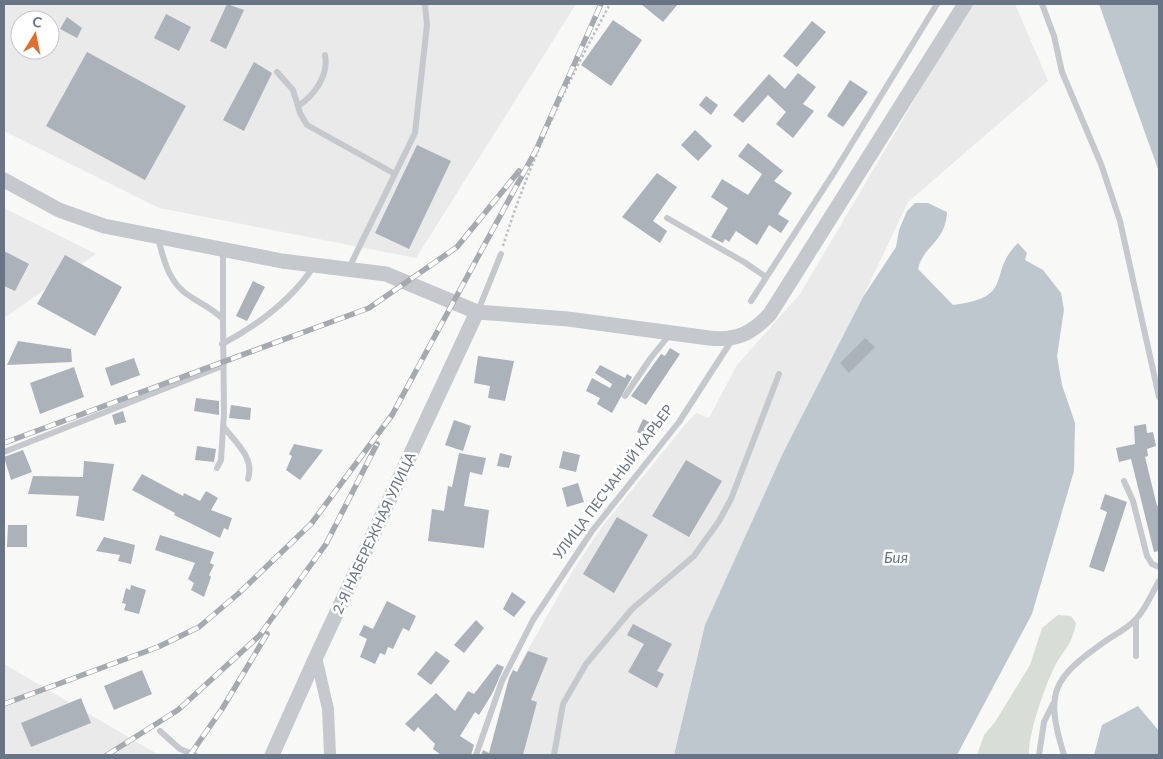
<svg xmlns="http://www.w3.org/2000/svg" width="1163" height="759" font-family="Lato,sans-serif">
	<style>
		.built { fill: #e9eae9; fill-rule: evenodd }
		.green { fill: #d8ded5 }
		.water { fill: #bec7cd }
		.building { fill: #abb2b9 }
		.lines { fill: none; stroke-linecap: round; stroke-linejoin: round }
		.path { stroke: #bcbfc2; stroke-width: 2.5; stroke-dasharray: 2.5 2.5; stroke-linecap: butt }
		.service { stroke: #c5c8cc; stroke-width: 6 }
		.minor { stroke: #c5c8cc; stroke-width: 12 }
		.tertiary { stroke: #c5c8cc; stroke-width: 15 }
		.rail-casing { stroke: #a5aab1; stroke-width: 5.5 }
		.rail { stroke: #fff; stroke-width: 4; stroke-dasharray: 11; stroke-linecap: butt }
		.labels { text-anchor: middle; stroke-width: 5; stroke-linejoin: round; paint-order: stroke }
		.street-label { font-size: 14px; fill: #687587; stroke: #fff }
		.water-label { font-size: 15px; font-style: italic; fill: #637783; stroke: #fff }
	</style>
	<rect width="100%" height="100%" fill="#f8f9f6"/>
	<!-- built -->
	<path class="built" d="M4,4H576L416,258L159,208L4,131ZM20,20H50V50H20Z
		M971,4H1015L1048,81L908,202L863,297L783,453L705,625L674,755H489L500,714L521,662L572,572L601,528L684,426L696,413L709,418L737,365L800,294Z
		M4,208L96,254L4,318Z
		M4,664L159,755H4Z"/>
	<!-- green -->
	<path class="green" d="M1058,615L1071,616L1076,623C1071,649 1062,650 1053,670C1044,689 1028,735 1029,755H977L984,735L995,722L1030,665L1042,628Z"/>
	<!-- water -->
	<path class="water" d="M1099,4H1159V172Z
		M915,203H928L947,212C946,242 923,246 918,269L953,305C1017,297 986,274 1018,243L1027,253L1025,260L1043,270L1061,293L1064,310L1057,356L1062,385L1075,423L1074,471L1032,614L957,755H674L705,625L783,453L863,297L896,247L899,230L907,211Z
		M1138,706L1159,731V755H1094L1102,725Z"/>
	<!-- building -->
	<path class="building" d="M227,4L244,10L226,49L210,41Z
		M641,4H678L663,22Z
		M166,14L191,27L179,51L154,38Z
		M67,17L82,28L77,38L60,29Z
		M613,20L642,40L611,86L581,65Z
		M812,21L826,32L797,67L783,56Z
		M87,52L186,106L145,180L46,126Z
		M254,62L272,73L244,131L223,120Z
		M798,73L816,87L803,104L814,111L793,138L776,124L786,112L768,95L743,123L733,115L769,74L785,89Z
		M850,80L868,92L843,127L827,116Z
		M706,96L718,105L711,115L699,105Z
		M695,130L712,146L698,161L681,145Z
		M748,143L783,171L774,181L792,193L778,214L789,221L781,233L769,225L757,245L736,231L729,242L725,239L723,243L711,237L728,208L711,197L722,179L748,195L762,174L738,156Z
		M417,145L451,161L409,249L375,233Z
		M657,173L677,187L653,221L667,231L660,243L622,217Z
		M4,251L29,264L15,291L4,286Z
		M65,255L122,287L95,336L37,304Z
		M253,281L265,287L247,321L236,316Z
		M865,338L875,347L849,373L840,363Z
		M18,341L71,349L72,362L7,365Z
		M670,348L680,354L646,405L631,396L661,354L665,356Z
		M478,356L514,361L505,401L488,398L490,386L474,383Z
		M134,358L140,375L111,386L105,368Z
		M600,365L625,378L627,374L632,377L612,413L597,404L600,398L586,391L592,378L610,388L612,384L595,373Z
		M74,367L84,397L40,414L30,383Z
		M196,398L219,401V415L194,411Z
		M231,405L251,408L250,420L229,418Z
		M123,411L126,422L115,425L112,415Z
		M643,419L658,426L652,439L637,432Z
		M454,420L471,426L463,451L445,445Z
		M1146,424L1147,433L1153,432L1156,446L1147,449L1148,456L1145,457L1157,506L1159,505V551L1154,552L1131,459L1119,462L1116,448L1135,444L1134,426Z
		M294,444L323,450L300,480L286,470L292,456L289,454Z
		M197,446L216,449L214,462L195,460Z
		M23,450L32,472L11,480L4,457Z
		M563,451L580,455L576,472L559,468Z
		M459,453L486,458L482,475L470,472L464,506L489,510L484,548L428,541L432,509L444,511L448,486L452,487Z
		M500,453L512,456L509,468L497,466Z
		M686,460L722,481L689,537L652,516Z
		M84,461L114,464L104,521L76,516L79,496L28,494L33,476L83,477Z
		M142,474L183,496L184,493L200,501L206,491L218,498L211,510L232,518L228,530L224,528L220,538L174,515L175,513L132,490Z
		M578,483L584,502L567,507L562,488Z
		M1105,494L1127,502L1104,572L1089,567L1107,512L1100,509Z
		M617,517L648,535L614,593L583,574Z
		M8,525H27V547H7Z
		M160,535L214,552L210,563L214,565L209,575L211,577L204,597L191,590L194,583L188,579L195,563L155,550Z
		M104,537L135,545L131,564L118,561L120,555L96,551Z
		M131,585L146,590L139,614L124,610L126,604L122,603L126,588L130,590Z
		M512,592L526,602L514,617L503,609Z
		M387,601L416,616L409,631L403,628L393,649L388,647L385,655L380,653L375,664L360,657L367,639L359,635L364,625L373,629Z
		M476,620L484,628L464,653L454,645Z
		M633,624L672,644L657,671L664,674L657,688L628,672L644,644L627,635Z
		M436,651L450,661L431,685L417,674Z
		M528,651L548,658L531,700L537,702L523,755H481L483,750L489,753L509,678L513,670L517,672Z
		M497,664L504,667L492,694L479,715L475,712L460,736L474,745L471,755H441L433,749L435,744L418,727L414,732L405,724L436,693L455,711L468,691L474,694Z
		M142,670L152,694L114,710L104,686Z
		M81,698L91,723L31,747L21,723Z"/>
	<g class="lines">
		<!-- path -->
		<path class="path" d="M503,246C529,162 568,81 610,4"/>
		<!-- service -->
		<path class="service" d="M1042,4L1054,36L1062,72L1101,164L1120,221L1159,397
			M277,72L293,90L300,113L307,125L395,174
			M298,106C314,96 329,75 325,55
			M667,218L744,262L766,277
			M158,238C164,261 169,284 191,297C202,304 214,310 223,319L224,414L221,460L217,468
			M349,268L415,133L427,25L425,4
			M751,301L835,171L937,4
			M478,311L501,254
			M223,319V251
			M222,344C258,325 291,301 314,266
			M625,396L650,359L670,334
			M223,426C236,443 255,458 248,479
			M4,452L222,366
			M1124,481L1133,501L1147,556L1152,564L1159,567
			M1136,656V620
			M160,731L180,749L195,755
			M476,755L502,681L533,620L592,531L679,422L732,340
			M554,755L563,704L586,664L632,609L694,556L719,521L731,499L779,374
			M1039,755L1044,722L1053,704
			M1064,755C1044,691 1053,678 1107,640C1116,634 1128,628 1135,620C1145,611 1152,593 1159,581"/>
		<!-- minor -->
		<path class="minor" d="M316,657L328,709L330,755"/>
		<!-- tertiary -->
		<path class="tertiary" d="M4,180L59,210L104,226L282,261L386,274L477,312L568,319L709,338C736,341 751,334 770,314L965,4
			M272,755L316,657L477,312"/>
		<defs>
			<path id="rail" d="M4,443L369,308L457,247L519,171
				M4,704L158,647L199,627L238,594L311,524L392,415L536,150L601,4
				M107,755L178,710L259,636L326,544L377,444
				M190,755L222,709L267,634"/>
		</defs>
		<!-- rail casing -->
		<use href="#rail" class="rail-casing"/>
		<!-- rail -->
		<use href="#rail" class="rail"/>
	</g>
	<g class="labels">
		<!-- street labels -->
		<g class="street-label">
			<text transform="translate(613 482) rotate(-53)" y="5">УЛИЦА ПЕСЧАНЫЙ КАРЬЕР</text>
			<text transform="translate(374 533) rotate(-65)" y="5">2-Я НАБЕРЕЖНАЯ УЛИЦА</text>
		</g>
		<!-- water labels -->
		<g class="water-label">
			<text x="896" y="563">Бия</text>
		</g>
	</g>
	<!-- border -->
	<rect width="1163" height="759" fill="none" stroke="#687587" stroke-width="10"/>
	<!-- north arrow -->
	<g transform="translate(35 35) rotate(10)"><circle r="24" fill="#ffffff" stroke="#c3c8cf"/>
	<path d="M0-4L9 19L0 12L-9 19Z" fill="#e36d2c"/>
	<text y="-8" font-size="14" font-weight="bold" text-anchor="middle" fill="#687587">С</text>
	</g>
</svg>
